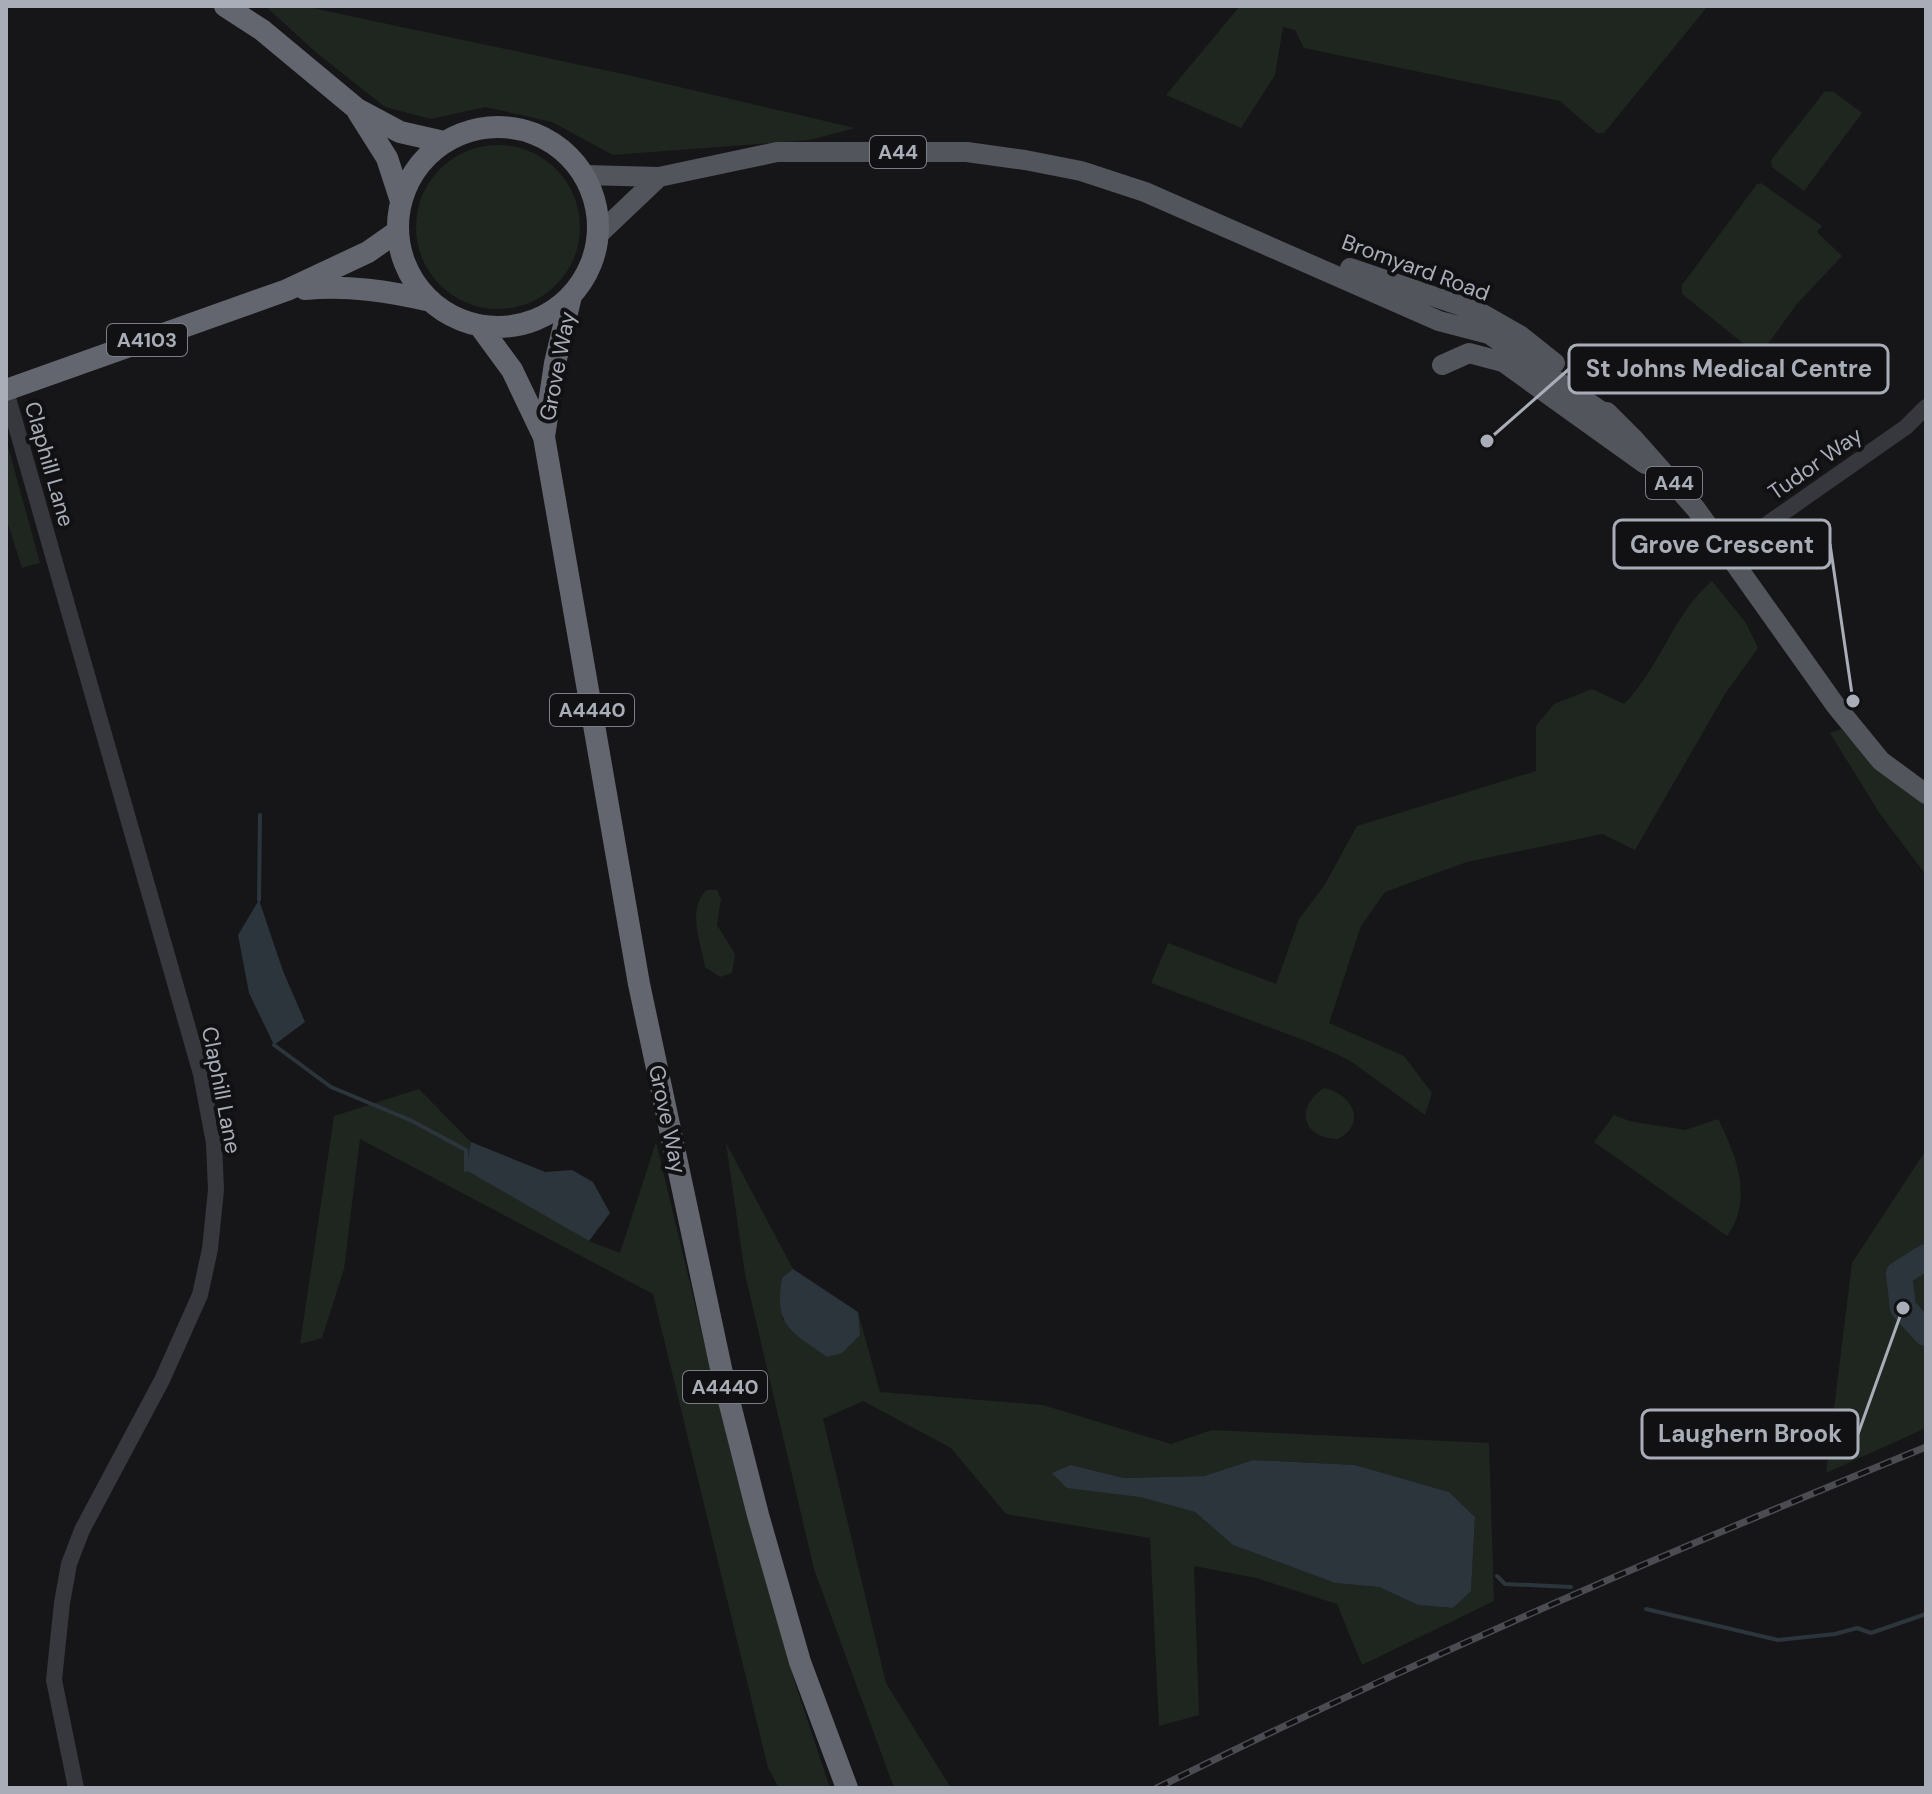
<svg xmlns="http://www.w3.org/2000/svg" width="1932" height="1794" font-family="'DM Sans',sans-serif">
	<style>
		.green { fill: #1e261f; fill-rule: evenodd }
		.water { fill: #2c353c }
		.lines { fill: none; stroke-linecap: round; stroke-linejoin: round }
		.stream { stroke: #2c353c; stroke-width: 4 }
		.river { stroke: #2c353c; stroke-width: 26 }
		.minor { stroke: #37383d; stroke-width: 16 }
		.major { stroke: #53555c; stroke-width: 20 }
		.highway { stroke: #63666e; stroke-width: 22 }
		.rail-casing { stroke: #4a4c52; stroke-width: 7 }
		.rail { stroke: #111113; stroke-width: 4; stroke-dasharray: 12; stroke-linecap: butt }
		.labels { text-anchor: middle; stroke-width: 8; stroke-linejoin: round; paint-order: stroke }
		.shield { fill: #111113; stroke: #7b7e86; stroke-width: 2 }
		.shield-label { font-size: 20px; font-weight: bold; fill: #a8adb8 }
		.street-label { font-size: 22px; fill: #a8adb8; stroke: #111113 }
		.leader { fill: none; stroke: #a8adb8; stroke-width: 3 }
		.callout-dot { fill: #a8adb8; stroke: #111113; stroke-width: 3 }
		.callout { fill: #111113; stroke: #a8adb8; stroke-width: 3 }
		.callout-label { font-size: 24px; text-anchor: middle; font-weight: bold; fill: #a8adb8 }
	</style>
	<rect width="100%" height="100%" fill="#161618"/>
	<!-- green -->
	<path class="green" d="M265,6H303L632,76L855,128L810,140L613,155L552,122L485,107L431,119L385,107L318,54Z
		M1240,6H1708L1604,133H1597L1560,101L1304,48L1295,30L1283,27L1275,75L1241,128L1166,95Z
		M1825,91L1834,92L1862,113L1804,191L1772,167L1771,160Z
		M416 227a82 82 0 1 1 164 0a82 82 0 1 1-164 0Z
		M1761,183L1822,226L1817,232L1842,256L1797,304L1762,352L1749,348L1682,294V285L1757,184Z
		M6,439L40,563L22,568L6,518Z
		M1712,581L1746,623L1758,648L1725,694L1635,850L1602,834L1467,862L1385,892L1361,926L1329,1023L1404,1056L1432,1093L1425,1115L1349,1060L1309,1042L1151,983L1168,943L1276,984L1299,919L1324,886L1357,826L1536,771V726L1554,704L1592,689L1624,704C1660,668 1673,614 1712,581Z
		M1841,729L1884,774L1926,803V875L1880,814L1830,733Z
		M707,890H717L721,899L717,925L735,954L732,973L720,977L705,967C701,943 686,908 707,890Z
		M1324,1088C1352,1094 1368,1123 1338,1139C1301,1138 1295,1107 1324,1088Z
		M419,1089L471,1142L467,1170L589,1241L620,1253L656,1142L706,1350L794,1680L830,1788H779L768,1768L653,1294L360,1139L344,1269L322,1338L300,1344L334,1116Z
		M1614,1115L1629,1121L1685,1130L1718,1119C1736,1154 1754,1200 1727,1236L1594,1142Z
		M726,1143L793,1269L782,1319L842,1353L858,1312L880,1392L1043,1405L1171,1444L1212,1430L1489,1443L1494,1601L1362,1665L1337,1604L1256,1578L1194,1566L1199,1715L1159,1726L1150,1538L1006,1514L951,1448L863,1401L823,1419L886,1683L951,1788H894L814,1569L745,1274ZM1253,1460L1355,1465L1449,1492L1475,1517L1471,1590L1453,1608L1418,1605L1379,1587L1335,1583L1233,1545L1195,1512L1140,1497L1071,1465L1124,1478L1204,1476Z
		M1926,1150V1428L1826,1473L1852,1263Z"/>
	<!-- water -->
	<path class="water" d="M259,900L283,971L305,1022L274,1045L249,993L238,935Z
		M471,1142L545,1172L572,1170L593,1182L610,1213L589,1241L466,1170Z
		M793,1269L858,1312L860,1335L842,1353L827,1357C790,1330 774,1327 782,1278Z
		M1253,1460L1355,1465L1449,1492L1475,1517L1471,1591L1453,1608L1418,1605L1379,1587L1335,1583L1233,1545L1195,1512L1140,1497L1067,1488L1052,1473L1071,1465L1124,1478L1204,1476Z"/>
	<g class="lines">
		<!-- stream -->
		<path class="stream" d="M259,900L260,815
			M274,1045L331,1087L410,1120L466,1150V1170
			M1497,1576L1505,1584L1571,1587
			M1646,1609L1778,1640L1835,1634L1857,1628L1871,1633L1926,1614"/>
		<!-- river -->
		<path class="river" d="M1926,1257L1899,1274L1903,1308L1926,1333"/>
		<!-- minor -->
		<path class="minor" d="M6,391L201,1074L214,1143L216,1190L210,1249L200,1295L162,1380L82,1530L69,1564L62,1603L54,1680L76,1788
			M1727,552L1906,427L1926,407"/>
		<!-- major -->
		<path class="major" d="M585,175L659,177L777,152H967L1025,160L1081,171L1145,192L1439,321L1489,334L1614,420
			M599,234L659,177
			M1350,268L1479,312L1521,336L1555,363
			M1442,365L1469,353L1503,362L1645,464
			M1607,412L1633,438L1696,509L1836,706L1881,761L1926,794"/>
		<!-- highway -->
		<path class="highway" d="M225,6L262,30L357,109L400,132L444,142
			M358,112L387,158L401,201
			M398 227a100 100 0 1 1 200 0a100 100 0 1 1-200 0Z
			M305,289C348,285 388,291 431,301
			M479,325L512,370L544,437L639,984L722,1373L758,1515L800,1662L847,1788
			M6,390L287,290L368,252L398,231
			M544,437L555,363L571,296"/>
		<defs>
			<path id="rail" d="M1157,1788C1408,1663 1666,1553 1926,1447"/>
		</defs>
		<!-- rail casing -->
		<use href="#rail" class="rail-casing"/>
		<!-- rail -->
		<use href="#rail" class="rail"/>
	</g>
	<g class="labels">
		<!-- shield labels -->
		<g class="shield">
			<rect x="870" y="136" width="56" height="32" rx="6"/>
			<rect x="107" y="324" width="80" height="32" rx="6"/>
			<rect x="1646" y="467" width="56" height="32" rx="6"/>
			<rect x="550" y="694" width="84" height="32" rx="6"/>
			<rect x="683" y="1371" width="84" height="32" rx="6"/>
		</g>
		<g class="shield-label">
			<text x="898" y="159">A44</text>
			<text x="147" y="347">A4103</text>
			<text x="1674" y="490">A44</text>
			<text x="592" y="717">A4440</text>
			<text x="725" y="1394">A4440</text>
		</g>
		<!-- street labels -->
		<g class="street-label">
			<text transform="translate(1416 267) rotate(20)" y="8">Bromyard Road</text>
			<text transform="translate(557 366) rotate(-79)" y="8">Grove Way</text>
			<text transform="translate(1815 463) rotate(-35)" y="8">Tudor Way</text>
			<text transform="translate(50 464) rotate(74)" y="8">Claphill Lane</text>
			<text transform="translate(222 1090) rotate(79)" y="8">Claphill Lane</text>
			<text transform="translate(668 1119) rotate(78)" y="8">Grove Way</text>
		</g>
	</g>
	<!-- callouts -->
	<path class="leader" d="M1487 441L1569 369M1853 701L1830 544M1903 1308L1858 1434"/>
	<g class="callout-dot">
		<circle cx="1487" cy="441" r="8"/>
		<circle cx="1853" cy="701" r="8"/>
		<circle cx="1903" cy="1308" r="8"/>
	</g>
	<g class="callout">
		<rect x="1569" y="345" width="319" height="48" rx="8"/>
		<rect x="1614" y="520" width="216" height="48" rx="8"/>
		<rect x="1642" y="1410" width="216" height="48" rx="8"/>
	</g>
	<g class="callout-label">
		<text x="1729" y="377">St Johns Medical Centre</text>
		<text x="1722" y="553">Grove Crescent</text>
		<text x="1750" y="1442">Laughern Brook</text>
	</g>
	<!-- border -->
	<rect width="1932" height="1794" fill="none" stroke="#a8adb8" stroke-width="16"/>
</svg>
